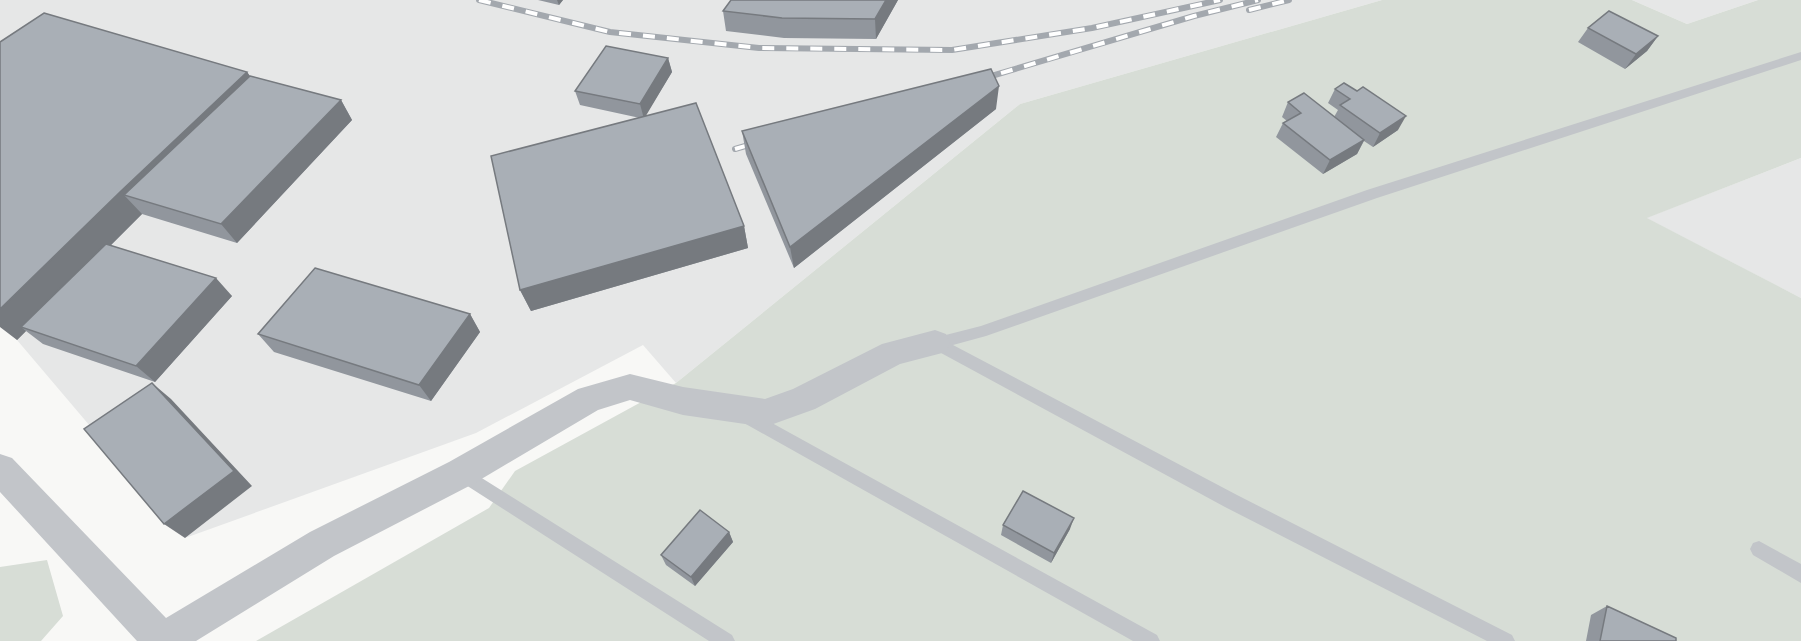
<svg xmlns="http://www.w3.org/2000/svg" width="1801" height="641" font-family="'Work Sans',sans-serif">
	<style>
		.built { fill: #e6e7e7 }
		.green { fill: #d7ddd6 }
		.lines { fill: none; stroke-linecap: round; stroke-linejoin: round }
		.service { fill: #c2c5c9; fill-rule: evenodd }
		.minor { fill: #c2c5c9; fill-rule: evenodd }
		.rail-casing { stroke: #a3a8ae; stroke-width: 6 }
		.rail { stroke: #fff; stroke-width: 4; stroke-dasharray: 12; stroke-linecap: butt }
		.wall { fill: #91969d }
		.shaded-wall { fill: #767a7f }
		.building { fill: #a9afb6; stroke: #767a7f; stroke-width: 1.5 }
	</style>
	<rect width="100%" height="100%" fill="#f8f8f6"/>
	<!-- built -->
	<path class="built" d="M0,0H1382L1020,104L676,383L643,345L476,433L185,538L17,340L0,325Z
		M1632,0H1758L1687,24Z
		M1801,158V298L1646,218Z"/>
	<!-- green -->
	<path class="green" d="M1382,0H1632L1687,24L1758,0H1801V158L1647,218L1801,298V641H256L489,508L515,471L676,383L1020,104Z
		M47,560L63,616L41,641H0V567Z"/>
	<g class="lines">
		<!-- service -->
		<path class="service" d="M1801,52V60L1377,198L986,336L953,345L1237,495L1512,635L1515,641H1487L1225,507L930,347L927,343L930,339L981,326L1367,190Z
			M750,411L1157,635L1160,641H1133L744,423L742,418L744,413Z
			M461,465L732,635L735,641H709L455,478L453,473L455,468Z
			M1759,541L1801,564V583L1753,555L1750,549L1753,543Z"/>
		<!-- minor -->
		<path class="minor" d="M935,330L946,334L950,343L946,352L900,364L815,409L765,427L683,415L630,400L598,410L473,484L334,556L196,641H137L0,492V454L12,458L166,618L310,532L449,462L578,389L630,374L683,387L765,399L793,389L882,344Z"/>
		<defs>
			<path id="rail" d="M479,0L610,32L759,48L952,50L1092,28L1220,0
				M1249,10L1289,0
				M978,80L1194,16L1258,0
				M735,149L759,142"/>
		</defs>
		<!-- rail casing -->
		<use href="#rail" class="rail-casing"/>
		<!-- rail -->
		<use href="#rail" class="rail"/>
	</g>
	<!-- wall -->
	<path class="wall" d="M538,0H563L559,5Z
		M731,0H898L876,39L784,38L726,31L723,11Z
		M1588,28L1658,36L1647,51L1625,69L1578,42Z
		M0,42L247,72L250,76L341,100L352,120L237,243L142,214L110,246L232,296L155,382L43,344L26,331L17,340Z
		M668,58L672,72L645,116L744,226L748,248L531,311L520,290L640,118L580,105L575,91Z
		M1335,89L1398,130L1373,147L1364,141L1357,154L1323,174L1276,137L1283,123L1287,121L1282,117L1288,102L1334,117L1338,110L1328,103Z
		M996,109L794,268L746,154L742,131Z
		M470,314L480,332L431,401L274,352L258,334Z
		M1003,525L1070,529L1051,563L1001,535Z
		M729,532L733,542L695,586L666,565L661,555Z
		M1607,606L1676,641H1586L1591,615Z"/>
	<!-- shaded-wall -->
	<path class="shaded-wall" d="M557,0H563L559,5Z
		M886,0H898L876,39L875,19Z
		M1658,36L1647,51L1625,69L1636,54Z
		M668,58L672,72L644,119L640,104Z
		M247,72L263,95L124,195L142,214L27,329L21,327L26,331L17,340L0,327V309L121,191Z
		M999,86L996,109L794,268L790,247Z
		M341,100L352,120L237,243L221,224Z
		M1406,116L1398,130L1373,147L1380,133Z
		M1364,140L1357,154L1323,174L1330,160Z
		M744,226L748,248L531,311L520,290Z
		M216,278L232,296L155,382L136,366Z
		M470,314L480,332L431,401L419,385Z
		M152,383L171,399L252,486L185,538L164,524Z
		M1074,518L1070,529L1051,563L1054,553Z
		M729,532L733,542L695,586L691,577Z"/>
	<!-- building -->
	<path class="building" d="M731,0H886L875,19L782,18L723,11Z
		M1609,11L1658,36L1636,54L1588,28Z
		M44,13L247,72L121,191L0,309V42Z
		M606,46L668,58L640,104L575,91Z
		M991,69L999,86L790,247L742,131Z
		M250,76L341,100L221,224L124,195Z
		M1344,83L1357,91L1363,87L1406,116L1380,133L1340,105L1350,99L1335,89Z
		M1304,93L1364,140L1330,160L1283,123L1301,113L1288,102Z
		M696,103L744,226L520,290L491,156Z
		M106,244L216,278L136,366L21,327Z
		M315,268L470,314L419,385L258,334Z
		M152,383L234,471L164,524L84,429Z
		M1023,491L1074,518L1054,553L1003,525Z
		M700,510L729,532L691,577L661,555Z
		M1607,606L1676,638V641H1600Z"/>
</svg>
